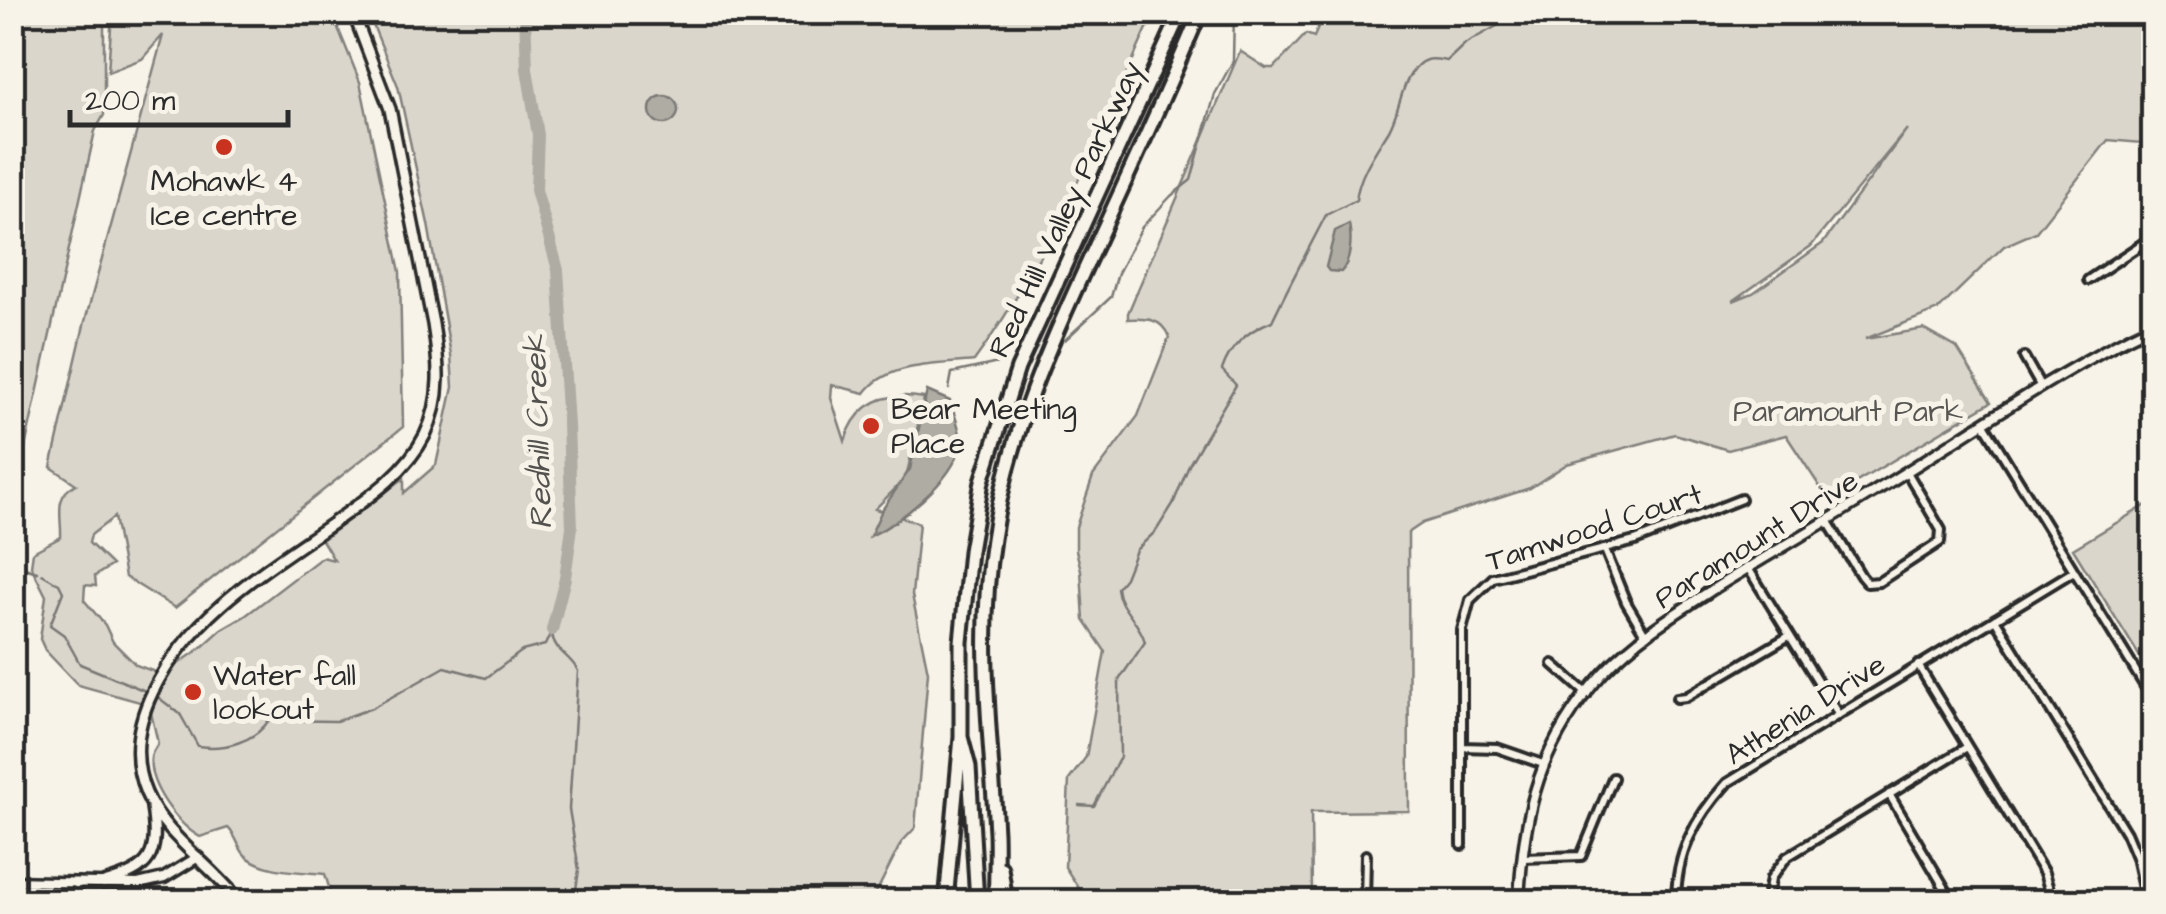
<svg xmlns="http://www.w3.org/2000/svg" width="2166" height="914" font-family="'Architects Daughter',sans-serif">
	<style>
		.green { fill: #dad6cc; stroke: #82807c; stroke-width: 2.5; fill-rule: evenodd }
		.water { fill: #afaca4; stroke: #7a7874; stroke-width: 2.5 }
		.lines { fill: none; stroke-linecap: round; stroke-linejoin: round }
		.stream { stroke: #7a7874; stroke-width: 2.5 }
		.river { stroke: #afaca4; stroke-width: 12 }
		.minor-casing { stroke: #2b2b2b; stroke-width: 14 }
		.tertiary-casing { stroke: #2b2b2b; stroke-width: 15 }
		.secondary-casing { stroke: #2b2b2b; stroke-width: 16 }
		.motorway-casing { stroke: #2b2b2b; stroke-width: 19 }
		.minor { stroke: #f7f3e8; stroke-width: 6 }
		.tertiary { stroke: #f7f3e8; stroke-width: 8 }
		.secondary { stroke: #f7f3e8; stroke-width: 9 }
		.motorway { stroke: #f7f3e8; stroke-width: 11 }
		.poi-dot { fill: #c8321e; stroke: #f7f3e8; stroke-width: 4 }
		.labels { text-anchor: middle; stroke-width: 10; stroke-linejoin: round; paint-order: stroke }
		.poi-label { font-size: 30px; fill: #2b2b2b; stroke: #f7f3e8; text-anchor: start }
		.street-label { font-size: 30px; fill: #2b2b2b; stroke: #f7f3e8 }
		.park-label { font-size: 30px; fill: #575653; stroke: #f7f3e8 }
		.water-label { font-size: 32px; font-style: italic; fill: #53524f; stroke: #f7f3e8 }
	</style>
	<rect width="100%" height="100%" fill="#f7f3e8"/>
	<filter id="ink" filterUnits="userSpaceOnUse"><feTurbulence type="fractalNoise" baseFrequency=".01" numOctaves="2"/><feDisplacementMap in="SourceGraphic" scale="20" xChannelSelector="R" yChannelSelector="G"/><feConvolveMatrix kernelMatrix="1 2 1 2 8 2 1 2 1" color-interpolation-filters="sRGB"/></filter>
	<g filter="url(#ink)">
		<!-- green -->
		<path class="green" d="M13,12L104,13V115L95,131L13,502Z
			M1325,12L2153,13V144L2108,140L2036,232L2004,246L1938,310L1865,339L1924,329L1957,348L1991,402L1828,499L1786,435L1728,450L1675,434L1567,464L1530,488L1423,523L1408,533L1409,811L1311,812L1312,897L1223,898L1222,902L1087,901L1065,867L1069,780L1086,757L1105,651L1084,620L1081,570L1076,550V527L1093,476L1138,416L1169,337C1162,318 1146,318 1128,319V313L1240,51L1266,68H1274L1306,34L1314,37ZM1907,129L1823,243L1753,293L1733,301L1811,246Z
			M112,13H332L360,82L400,272L403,427L175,608L125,577L114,517L91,535L89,543L112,565L95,576L96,586L85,585L84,600L105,625L113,642L136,665L155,672L178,664L201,648L221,630L245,616L322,557L334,560L322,540L404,478V493L436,465L453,387L451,355L428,224L398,86L368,13H1154C1100,131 1052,255 974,361C939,365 887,362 865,393L832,385L831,398L845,441C857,402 886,391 924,398L906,478L875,509L919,523L912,595L928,672L915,828L901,843L872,901H326L330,891L325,874C302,871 264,873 245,855C238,848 237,836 228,828L200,837C178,825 147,784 151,757C152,752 156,747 158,743L151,713L140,702L78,685L45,650L40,639L46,596L31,566L33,552L61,537C62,516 53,496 76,484L51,467L84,325L163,35L142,59L108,72Z
			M2153,501V678L2073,549Z"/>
		<!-- water -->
		<path class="water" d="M650 110a14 14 0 1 1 28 0a14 14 0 1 1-28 0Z
			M1349,224C1352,239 1351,261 1341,272L1329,271L1326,267L1335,231Z
			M927,391L950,401C954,414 963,434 960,448C952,481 899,523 870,536L882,510L910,469Z"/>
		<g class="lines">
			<!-- stream -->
			<path class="stream" d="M1065,340L1111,297L1118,273L1142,227L1171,196L1191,180L1215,94L1233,61L1234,12
				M949,389L952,373L998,363
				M18,566L37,572
				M42,574L59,584L63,592L50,625L64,635L80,664L148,692
				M552,634C554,651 571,656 578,671L569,809L579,870L574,902
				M155,695L180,714L198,746C224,750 255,742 269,720L336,721L372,708L445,667L486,678L522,651L545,645L552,630
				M1079,805L1094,806L1120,757L1119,680L1145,642C1140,621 1119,610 1117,588L1125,578L1136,550L1156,531L1173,504L1190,463L1236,385L1222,370C1230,346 1249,330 1272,321C1289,285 1308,250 1326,215L1356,200C1359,174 1376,151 1389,130C1400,111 1401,81 1418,65C1427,57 1435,59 1447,61L1466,43L1506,21L1509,12"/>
			<!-- river -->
			<path class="river" d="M525,12L527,69L538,135L536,190L558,270L568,425L572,527L565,578L552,630"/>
			<defs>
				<path id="minor" d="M2088,280L2145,242L2154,239
					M2024,357L2041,387
					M1984,424L2154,701
					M1827,520L1861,576L1867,583L1879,582L1940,542L1941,530L1907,472
					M1605,550L1626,602L1645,634
					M1748,568L1838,714
					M1995,619L2126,833L2136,857L2146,902
					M1553,664L1587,694
					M1918,665L2044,873L2053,902
					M1677,698L1686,697L1789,636
					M1462,747L1497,748L1543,764
					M1889,794L1953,902
					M1462,845V630L1470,600L1493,578L1635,541L1741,499
					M1523,858L1581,856L1613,778
					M77,882L78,902
					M1365,902L1366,855
					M1676,902C1676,853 1695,818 1727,783L2074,571
					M1767,902L1771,878L1787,857L1967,747"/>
				<path id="tertiary" d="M12,881L138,884L164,878L198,857
					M1519,902C1523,811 1540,742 1603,673C1635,639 1673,615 1712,590C1763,558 1816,528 1867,496C1962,439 2054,372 2154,325"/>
				<path id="secondary" d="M104,883C152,869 159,856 152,807
					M240,902C211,864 165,837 146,793C131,758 137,724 153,691C192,613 264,571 333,523C368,498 406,473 425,435C443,398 439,362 433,324L390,109L353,12"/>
				<path id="motorway" d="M1001,868L1006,902
					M946,902L961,737
					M977,902L969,767L961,737V642L970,551L982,481L1018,368L1181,12
					M996,902C995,879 997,856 996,833C991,733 977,640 993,539C1008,436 1051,341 1095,247C1131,169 1167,92 1200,12"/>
			</defs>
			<!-- minor casing -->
			<use href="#minor" class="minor-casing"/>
			<!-- tertiary casing -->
			<use href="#tertiary" class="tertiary-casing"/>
			<!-- secondary casing -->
			<use href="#secondary" class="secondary-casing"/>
			<!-- motorway casing -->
			<use href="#motorway" class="motorway-casing"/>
			<!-- minor -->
			<use href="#minor" class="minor"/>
			<!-- tertiary -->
			<use href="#tertiary" class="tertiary"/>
			<!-- secondary -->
			<use href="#secondary" class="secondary"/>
			<!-- motorway -->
			<use href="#motorway" class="motorway"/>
		</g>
	</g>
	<!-- markers -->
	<g class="poi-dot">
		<circle cx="224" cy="147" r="10"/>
		<circle cx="871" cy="426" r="10"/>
		<circle cx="193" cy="692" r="10"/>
	</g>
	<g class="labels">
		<!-- poi labels -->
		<g class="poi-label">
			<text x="224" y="191" text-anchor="middle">Mohawk 4<tspan x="224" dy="34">Ice centre</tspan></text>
			<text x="891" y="419">Bear Meeting<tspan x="891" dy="34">Place</tspan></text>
			<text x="213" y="685">Water fall<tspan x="213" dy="34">lookout</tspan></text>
		</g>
		<!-- street labels -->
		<g class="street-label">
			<text transform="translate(1065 209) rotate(-65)" y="10">Red Hill Valley Parkway</text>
			<text transform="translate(1594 527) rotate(-18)" y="10">Tamwood Court</text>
			<text transform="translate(1756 539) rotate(-32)" y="10">Paramount Drive</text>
			<text transform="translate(1805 709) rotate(-32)" y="10">Athenia Drive</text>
		</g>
		<!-- park labels -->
		<g class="park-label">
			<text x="1848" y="421">Paramount Park</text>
		</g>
		<!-- water labels -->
		<g class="water-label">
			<text transform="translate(537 432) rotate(-92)" y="11">Redhill Creek</text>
		</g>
	</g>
	<!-- margin -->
	<rect width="2166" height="914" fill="none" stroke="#f7f3e8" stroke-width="50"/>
	<rect x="25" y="25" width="2116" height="864" fill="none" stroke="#2b2b2b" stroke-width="4" filter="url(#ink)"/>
	<!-- scale -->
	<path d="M70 110v15h218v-15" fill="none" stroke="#2b2b2b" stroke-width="5"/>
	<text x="85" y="110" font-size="30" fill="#2b2b2b" stroke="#f7f3e8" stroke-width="8" paint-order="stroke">200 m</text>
</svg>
